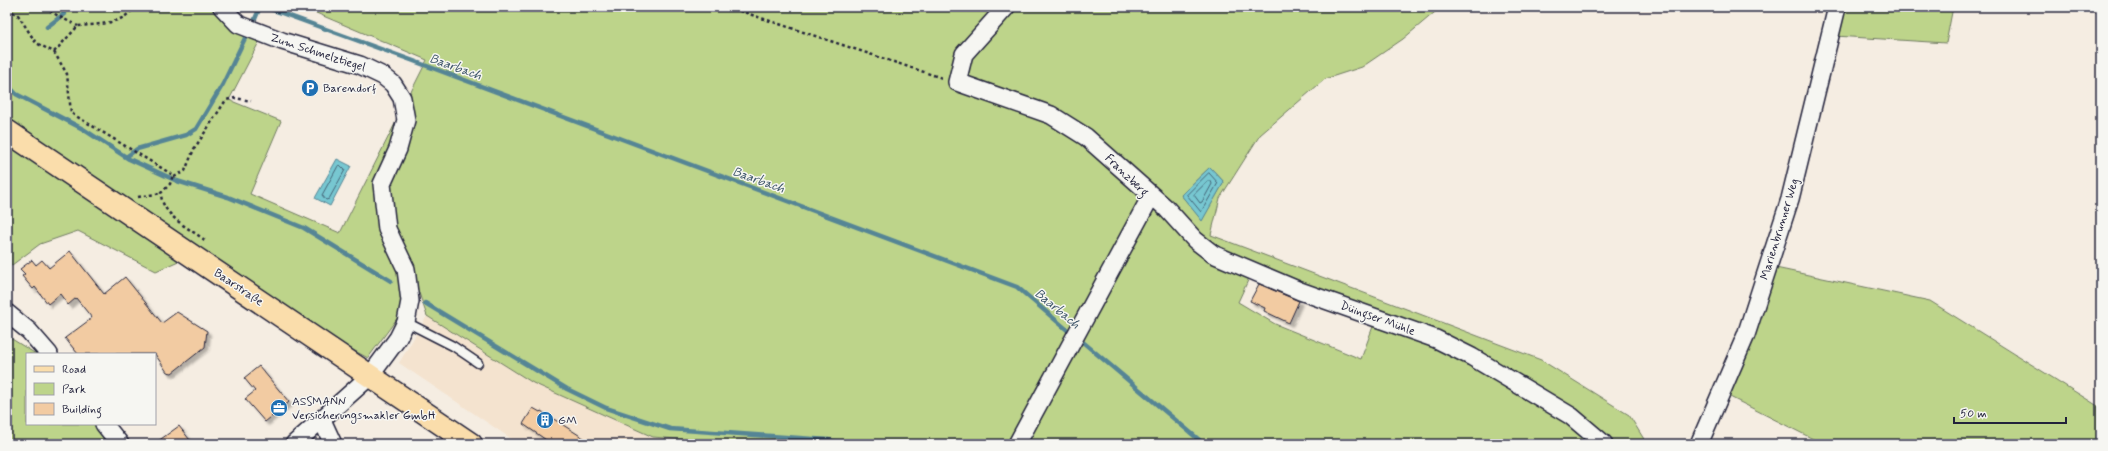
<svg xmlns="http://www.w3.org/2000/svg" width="2108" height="451" font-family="Mynerve,sans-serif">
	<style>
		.built { fill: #f4e3cf }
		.green { fill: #bdd48a; stroke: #707b62; fill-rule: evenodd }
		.water { fill: #77c7d1; stroke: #558595 }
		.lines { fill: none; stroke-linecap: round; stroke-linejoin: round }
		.shore { stroke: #446477; stroke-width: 1 }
		.stream { stroke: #558595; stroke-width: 4.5 }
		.building { fill: #f2cba2; stroke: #22223b; filter: url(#shadow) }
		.service-casing { stroke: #22223b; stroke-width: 11 }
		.minor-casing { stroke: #22223b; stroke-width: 20 }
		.primary-casing { stroke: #22223b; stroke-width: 25 }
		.path { stroke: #22223b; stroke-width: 2.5; stroke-dasharray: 3 3; stroke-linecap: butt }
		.service { stroke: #f6f6f2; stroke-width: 8 }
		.minor { stroke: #f6f6f2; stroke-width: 17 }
		.primary { stroke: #faddab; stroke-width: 22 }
		.labels { text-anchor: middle; stroke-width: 3; stroke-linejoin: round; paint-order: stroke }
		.street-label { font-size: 12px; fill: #22223b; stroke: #f6f6f2 }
		.poi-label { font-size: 12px; fill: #22223b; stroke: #f6f6f2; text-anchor: start }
		.water-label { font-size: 13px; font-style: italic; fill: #3c5468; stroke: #f6f6f2 }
	</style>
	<defs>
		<filter id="shadow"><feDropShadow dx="3.5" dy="3.5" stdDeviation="1" flood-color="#0004"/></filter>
	</defs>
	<rect width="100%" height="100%" fill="#f5ede2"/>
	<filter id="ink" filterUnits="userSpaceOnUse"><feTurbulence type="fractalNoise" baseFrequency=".025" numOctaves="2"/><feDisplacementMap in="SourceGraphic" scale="8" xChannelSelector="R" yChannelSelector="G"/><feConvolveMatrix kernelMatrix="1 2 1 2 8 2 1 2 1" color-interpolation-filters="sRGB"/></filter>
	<g filter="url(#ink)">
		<!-- built -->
		<path class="built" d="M427,316L533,383L652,437L734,444H519L399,363Z"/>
		<!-- green -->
		<path class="green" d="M7,7H210L235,32L259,42L229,100L281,121L250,194L340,233L427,60L302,7H1441L1403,39L1362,67L1325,79L1260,135L1220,198L1211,235L1541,360L1629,415L1647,444H1608L1602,436L1571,411L1475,352L1213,249L1159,196L1117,159L1113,163L1145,196L1163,210L1193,242L1213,258L1250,276L1238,302L1275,324L1361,359L1375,321L1469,360L1472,357L1571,416L1604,444H734L653,437L533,383L427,316L418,290L368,358L183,259L156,271L78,231L40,244L8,268ZM1210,167L1224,182L1202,220L1181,195Z
			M1843,7H1953L1946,43L1835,36Z
			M1771,267L1930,301L2101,408V444H1823L1722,393Z
			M7,336L36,354H27V424H94L110,442L107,444H7Z"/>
		<!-- water -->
		<path class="water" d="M337,159L351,166L330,206L315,198Z
			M1210,167L1224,182L1202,221L1181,195Z"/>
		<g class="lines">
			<!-- shore -->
			<path class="shore" d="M340,165L345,170L329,199L326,200L322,195L338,166Z
				M1209,173L1218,183L1201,212L1187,195Z
				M1208,181H1211L1212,184L1202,202L1200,203L1194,195Z"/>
			<!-- stream -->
			<path class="stream" d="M265,7L411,60L1017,287L1072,334
				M255,19L260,7
				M47,27L64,14L62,7
				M7,84L16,94L83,129L129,159L177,181L228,197L304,228L391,281
				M126,157L137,149L186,135L196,129L223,84L247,34
				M425,303L567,389L606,408L670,429L828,440L845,444
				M1078,338L1204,444
				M1193,444L1198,439"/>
		</g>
		<!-- building -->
		<path class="building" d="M70,251L104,294L125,277L162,323L177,312L207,331L205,347L172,373L167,372L155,354H78L65,338L92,318L76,298L68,305L60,294L48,304L35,287L33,289L22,276L25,274L20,269L32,260L36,265L42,260L49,268Z
			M1259,284L1299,301L1289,323L1264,311L1265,308L1250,301Z
			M259,366L289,402L265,422L245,399L255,391L244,378Z
			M533,408L540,412L541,411L593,444H552L523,424Z
			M179,426L193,444H154Z"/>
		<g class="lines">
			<defs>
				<path id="service" d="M406,322L453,346L478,363"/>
				<path id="minor" d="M222,7L238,24L282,41L360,65L383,76L393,84L402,98L406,120L398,149L382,184L387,229L406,269L410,301L406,322L398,338L370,376L294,444
					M1006,7L964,54L957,82L1051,115L1086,137L1166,208L1195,240L1213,254L1300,291L1436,339L1472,357L1571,416L1604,444
					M7,313L29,331L49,354
					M322,420L333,444
					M104,424L120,444
					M1017,444L1151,196
					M1699,444L1746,335L1790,199L1837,7"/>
				<path id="primary" d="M7,131L471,444"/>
			</defs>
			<!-- service casing -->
			<use href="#service" class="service-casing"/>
			<!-- minor casing -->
			<use href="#minor" class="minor-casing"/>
			<!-- primary casing -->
			<use href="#primary" class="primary-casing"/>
			<!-- path -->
			<path class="path" d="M45,7L58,16L78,26
				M728,7L942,78
				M7,9L18,15L36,43L54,52L78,26C97,24 123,25 134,7
				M54,52L67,74L71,113L173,175L170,184L161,193C161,216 191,229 206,241
				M174,177L185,171L194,149L226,100L235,98L251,101
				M138,197L161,193"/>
			<!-- service -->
			<use href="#service" class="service"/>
			<!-- minor -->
			<use href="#minor" class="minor"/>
			<!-- primary -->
			<use href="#primary" class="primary"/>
		</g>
	</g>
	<!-- icons -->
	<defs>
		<symbol id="parking-disc" viewBox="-11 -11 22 22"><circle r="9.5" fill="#1f6fb2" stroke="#f6f6f2"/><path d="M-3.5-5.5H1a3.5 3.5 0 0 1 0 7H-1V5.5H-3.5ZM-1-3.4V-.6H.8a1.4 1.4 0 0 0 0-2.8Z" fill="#fff"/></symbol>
		<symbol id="office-disc" viewBox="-11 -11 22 22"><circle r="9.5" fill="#1f6fb2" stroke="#f6f6f2"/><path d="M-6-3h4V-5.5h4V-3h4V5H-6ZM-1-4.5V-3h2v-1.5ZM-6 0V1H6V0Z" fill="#fff"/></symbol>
		<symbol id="building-disc" viewBox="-11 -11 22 22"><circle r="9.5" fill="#1f6fb2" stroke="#f6f6f2"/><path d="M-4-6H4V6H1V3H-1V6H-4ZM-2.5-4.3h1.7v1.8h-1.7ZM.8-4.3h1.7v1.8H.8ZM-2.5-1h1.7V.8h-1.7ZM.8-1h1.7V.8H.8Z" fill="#fff"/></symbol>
	</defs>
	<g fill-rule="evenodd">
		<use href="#parking-disc" x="300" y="78" width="20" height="20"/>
		<use href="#office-disc" x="269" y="398" width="20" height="20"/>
		<use href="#building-disc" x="535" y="410" width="20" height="20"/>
	</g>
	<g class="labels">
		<!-- street labels -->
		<g class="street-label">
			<text transform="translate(318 52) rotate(18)" y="4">Zum Schmelztiegel</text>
			<text transform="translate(1127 175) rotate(44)" y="4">Franzberg</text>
			<text transform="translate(1779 229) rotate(-73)" y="4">Marienbrunner Weg</text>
			<text transform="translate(239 287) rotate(34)" y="4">Baarstraße</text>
			<text transform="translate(1378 318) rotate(20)" y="4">Düingser Mühle</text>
		</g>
		<!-- poi labels -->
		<g class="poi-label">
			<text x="323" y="92">Barendorf</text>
			<text x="292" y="405">ASSMANN<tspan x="292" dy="14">Versicherungsmakler GmbH</tspan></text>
			<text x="558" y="424">GM</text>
		</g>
		<!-- water labels -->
		<g class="water-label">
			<text transform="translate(456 66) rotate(20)" y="5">Baarbach</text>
			<text transform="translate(759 179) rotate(20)" y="5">Baarbach</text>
			<text transform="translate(1058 308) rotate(40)" y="5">Baarbach</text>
		</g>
	</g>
	<!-- margin -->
	<rect width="2108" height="451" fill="none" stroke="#f6f6f2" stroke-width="24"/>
	<rect x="12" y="12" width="2084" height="427" fill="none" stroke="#22223b" stroke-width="1.5" filter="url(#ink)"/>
	<!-- legend -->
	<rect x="26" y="353" width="130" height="72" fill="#f6f6f2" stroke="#a1a1a9"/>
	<rect x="34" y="366" width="20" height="6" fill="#faddab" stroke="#a1a1a9"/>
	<text x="62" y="373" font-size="12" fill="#22223b">Road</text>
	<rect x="34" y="383" width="20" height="12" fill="#bdd48a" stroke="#a1a1a9"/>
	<text x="62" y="393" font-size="12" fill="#22223b">Park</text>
	<rect x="34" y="403" width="20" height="12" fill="#f2cba2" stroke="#a1a1a9"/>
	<text x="62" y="413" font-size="12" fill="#22223b">Building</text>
	<!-- scale -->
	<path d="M1954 417v6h112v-6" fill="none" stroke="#22223b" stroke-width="2"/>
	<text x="1960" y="417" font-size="12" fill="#22223b" stroke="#f6f6f2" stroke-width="3" paint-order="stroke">50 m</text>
</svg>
